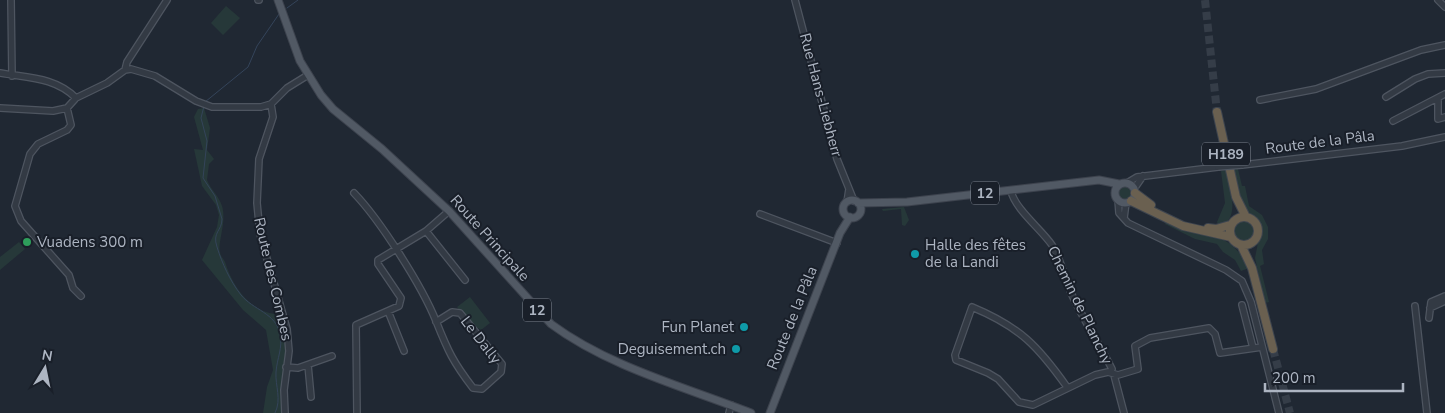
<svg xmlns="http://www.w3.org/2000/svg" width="1445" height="413" font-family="'Nunito Sans',sans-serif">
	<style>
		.green { fill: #263839 }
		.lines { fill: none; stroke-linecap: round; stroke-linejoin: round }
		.stream { stroke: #34445a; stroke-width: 1 }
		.highway-tunnel { stroke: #353d48; stroke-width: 8; stroke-dasharray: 8 4; stroke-linecap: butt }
		.minor-casing { stroke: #4e5560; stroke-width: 8 }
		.major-casing { stroke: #3d434e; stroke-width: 9 }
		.highway-casing { stroke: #3e454f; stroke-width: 10 }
		.minor { stroke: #333a44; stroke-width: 5.5 }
		.major { stroke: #515964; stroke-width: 7 }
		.highway { stroke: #6a6050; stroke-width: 8 }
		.minor-bridge-casing { stroke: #4e5560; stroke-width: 8; stroke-linecap: butt }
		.minor-bridge { stroke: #333a44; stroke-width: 5.5 }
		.leisure-dot { fill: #2e9e5b; stroke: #191f29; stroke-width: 2 }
		.culture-dot { fill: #0f9aa8; stroke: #191f29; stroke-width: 2 }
		.labels { text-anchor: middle; stroke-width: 4; stroke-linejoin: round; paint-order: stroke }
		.shield { fill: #191f29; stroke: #818894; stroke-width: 1 }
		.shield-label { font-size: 14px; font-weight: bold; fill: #adb5c2 }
		.street-label { font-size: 15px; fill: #adb5c2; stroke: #191f29 }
		.poi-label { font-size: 15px; fill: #adb5c2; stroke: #191f29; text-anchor: start }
	</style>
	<rect width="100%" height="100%" fill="#202833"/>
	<!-- green -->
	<path class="green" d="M226,6L240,18L223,35L211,23Z
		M204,108L210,128L207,150L214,159L209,164L207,180C211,190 219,196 222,206C227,222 217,244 220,252C220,256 224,259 225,262C232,285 249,311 275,314L286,327L288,350L283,413H263L267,387L273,370L266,330L243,310L202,260L217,227L219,215L216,205L202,186L194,149L203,150L194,117L198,109Z
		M1238,169L1242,186H1245L1249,206L1262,215L1268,227V239L1262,250L1264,264L1260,266L1269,302L1265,303L1255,258L1261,227L1259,221L1246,210L1240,199L1233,170Z
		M1226,170C1229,186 1242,220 1219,226L1217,222L1225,203L1221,171Z
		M1118 193a7 7 0 1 1 14 0a7 7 0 1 1-14 0Z
		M904,207L909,220L905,226L902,225L901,209L883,211L882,209Z
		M1233 231a11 11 0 1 1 22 0a11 11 0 1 1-22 0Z
		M1166,221C1201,232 1232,232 1249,268L1241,271L1235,260L1223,252L1217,244L1195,239L1165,224Z
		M19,242L25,249L0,270V257Z
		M470,297L490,323L481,330L478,328L476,330L457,307Z"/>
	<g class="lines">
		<!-- stream -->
		<path class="stream" d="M287,8L298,0
			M205,102L248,67L257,46L279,14
			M204,106L201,118L207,141L203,178L215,196L222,219C222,231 212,232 217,247C222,263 230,281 241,295C253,310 276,313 280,334C283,348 277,358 276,372C275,386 282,399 275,413"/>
		<!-- highway-tunnel -->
		<path class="highway-tunnel" d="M1205,0L1217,112
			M1273,349L1290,413"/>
		<defs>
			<path id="minor" d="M11,0L12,76
				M258,0H259
				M795,0L837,159L854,201
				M1438,0L1445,7
				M125,70L127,62L167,0
				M0,73C28,78 55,77 76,98
				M1386,97L1415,79L1428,74L1445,73
				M1438,98V119L1445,117
				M1260,100L1316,89L1421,50L1445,45
				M271,104L273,117L259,159L257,203L260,234L287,329L289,351L284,390L285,413
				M0,108L53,111L67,108L76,98L107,83L125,70L131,69L155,76L196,101L212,107H261L271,104L287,88L308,75
				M67,108L71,125L67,130L38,144L30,154L15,206L21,221L69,275L73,288L81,296
				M1393,121L1445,94
				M1242,165L1402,146L1445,137
				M1127,183L1137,177L1218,167
				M1134,189L1143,176
				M1011,191C1015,209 1041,229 1052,245C1062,260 1064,279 1072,295C1084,321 1099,343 1112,369L1110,372
				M354,193C380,220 422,286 436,321C448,351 453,362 473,388L482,389L501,372L502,364L460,313L452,312L436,322
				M1118,200L1119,213L1128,223L1226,270L1242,281L1251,302L1279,413
				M847,202L849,189
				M760,214L837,243
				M1124,218L1126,203
				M426,231L465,280
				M1242,305L1253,348
				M1415,306L1427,413
				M1430,308L1445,301
				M388,311L404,351
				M1429,318L1431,302L1445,296
				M308,365L311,397
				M286,367L298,368L332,356
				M1114,375L1124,413
				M1067,387C1038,346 1020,327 972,307L955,355L956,360L988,373L998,379L1019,402L1033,405L1095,375L1108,372L1118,375L1138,369L1135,346L1150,338L1209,328L1215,334L1220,353L1262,347
				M357,413L356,325L399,306L401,298L378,264V260L426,231L449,211
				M729,413L731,405"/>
			<path id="major" d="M278,0L300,61L321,95L333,109L382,149L449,211L551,324C609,367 685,387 751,413
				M1115 193a10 10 0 1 1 20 0a10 10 0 1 1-20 0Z
				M843 209a9 9 0 1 1 18 0a9 9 0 1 1-18 0Z
				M858,203L907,202L1099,180L1119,184
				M770,413L840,233L850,217"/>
			<path id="highway" d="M1217,112L1236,197L1246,217
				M1135,193L1151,205
				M1131,201L1183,226L1231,237
				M1230 231a14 14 0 1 1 28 0a14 14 0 1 1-28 0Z
				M1208,228L1216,229L1230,225
				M1241,245L1252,268L1273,349"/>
		</defs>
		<!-- minor casing -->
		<use href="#minor" class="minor-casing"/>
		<!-- major casing -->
		<use href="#major" class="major-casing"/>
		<!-- highway casing -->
		<use href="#highway" class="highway-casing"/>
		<!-- minor -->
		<use href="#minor" class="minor"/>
		<!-- major -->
		<use href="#major" class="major"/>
		<!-- highway -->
		<use href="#highway" class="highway"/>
		<defs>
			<path id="minor-bridge" d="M1218,167L1242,165"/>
		</defs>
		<!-- minor-bridge casing -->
		<use href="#minor-bridge" class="minor-bridge-casing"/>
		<!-- minor-bridge -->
		<use href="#minor-bridge" class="minor-bridge"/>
	</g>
	<!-- markers -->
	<circle class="leisure-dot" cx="27" cy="242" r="5"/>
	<g class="culture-dot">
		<circle cx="915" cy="254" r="5"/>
		<circle cx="744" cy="327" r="5"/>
		<circle cx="736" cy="349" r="5"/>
	</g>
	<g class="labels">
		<!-- shield labels -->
		<g class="shield">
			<rect x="1202" y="142.5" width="48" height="23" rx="4"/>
			<rect x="971" y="181.5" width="28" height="23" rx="4"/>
			<rect x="523" y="298.5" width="28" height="23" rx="4"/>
		</g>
		<g class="shield-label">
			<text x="1226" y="159">H189</text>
			<text x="985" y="198">12</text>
			<text x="537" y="315">12</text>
		</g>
		<!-- street labels -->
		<g class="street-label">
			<text transform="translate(821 95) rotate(75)" y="5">Rue Hans-Liebherr</text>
			<text transform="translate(1320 142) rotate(-7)" y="5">Route de la Pâla</text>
			<text transform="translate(490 238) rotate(48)" y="5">Route Principale</text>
			<text transform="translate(273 279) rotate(77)" y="5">Route des Combes</text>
			<text transform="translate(1080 305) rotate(64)" y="5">Chemin de Planchy</text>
			<text transform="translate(792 318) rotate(-68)" y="5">Route de la Pâla</text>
			<text transform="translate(481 340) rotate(52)" y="5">Le Dally</text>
		</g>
		<!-- poi labels -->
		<g class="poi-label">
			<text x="37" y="247">Vuadens 300 m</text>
			<text x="925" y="250">Halle des fêtes<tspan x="925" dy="17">de la Landi</tspan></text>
			<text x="734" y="332" text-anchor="end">Fun Planet</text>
			<text x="726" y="354" text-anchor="end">Deguisement.ch</text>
		</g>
	</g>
	<!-- north arrow -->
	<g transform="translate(45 368) rotate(10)" stroke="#191f29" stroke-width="4" paint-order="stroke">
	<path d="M0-4L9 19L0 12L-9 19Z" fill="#adb5c2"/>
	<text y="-8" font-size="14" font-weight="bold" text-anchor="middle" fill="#adb5c2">N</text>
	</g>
	<!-- scale -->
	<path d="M1265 383v8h138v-8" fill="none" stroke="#adb5c2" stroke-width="2.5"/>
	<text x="1272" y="383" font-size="15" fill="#adb5c2" stroke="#191f29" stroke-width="4" paint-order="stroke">200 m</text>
</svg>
